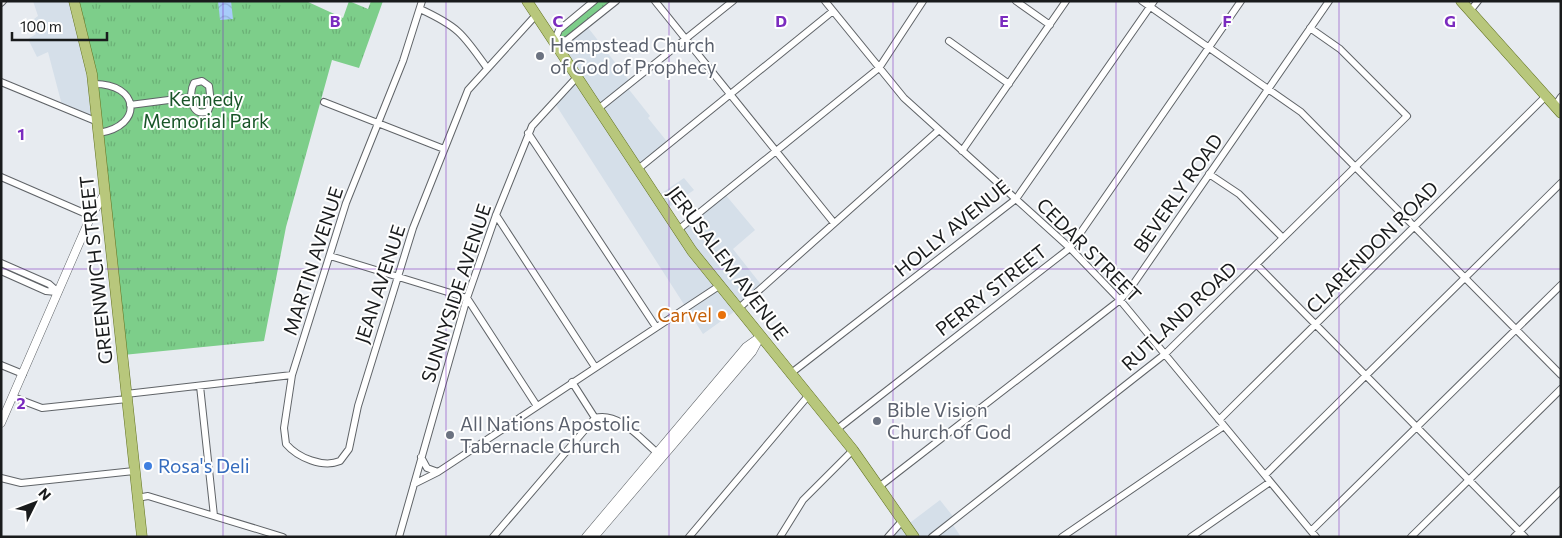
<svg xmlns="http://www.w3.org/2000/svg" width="1562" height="538" font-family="Commissioner,sans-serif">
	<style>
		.built { fill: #d5dfe9 }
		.park { fill: url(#park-tufts) }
		.water { fill: url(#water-waves) }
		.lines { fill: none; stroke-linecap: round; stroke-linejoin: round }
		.minor-casing { stroke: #606468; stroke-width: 8 }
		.tertiary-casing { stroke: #606468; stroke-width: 9 }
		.primary-casing { stroke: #627222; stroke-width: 11 }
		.minor { stroke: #fff; stroke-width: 6 }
		.tertiary { stroke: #fff; stroke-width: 8 }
		.primary { stroke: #b8c77c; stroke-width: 10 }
		.grid { fill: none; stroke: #7b2cbf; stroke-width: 1; stroke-opacity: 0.55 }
		.worship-dot { fill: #6b7280; stroke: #fff; stroke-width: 2 }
		.food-dot { fill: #e8710a; stroke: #fff; stroke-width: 2 }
		.shop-dot { fill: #3f7fe0; stroke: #fff; stroke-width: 2 }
		.labels { text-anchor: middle; stroke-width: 4; stroke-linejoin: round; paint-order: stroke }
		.worship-label { font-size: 19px; fill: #5b616d; stroke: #fff; text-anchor: start }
		.park-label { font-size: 19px; fill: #185427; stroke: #fff }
		.street-label { font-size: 19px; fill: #191b1c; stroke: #fff }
		.food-label { font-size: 19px; fill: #c56008; stroke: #fff; text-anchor: end }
		.shop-label { font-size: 19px; fill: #366cbe; stroke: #fff; text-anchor: start }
		.grid-label { font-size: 16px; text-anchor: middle; font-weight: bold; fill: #7b2cbf; stroke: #fff; stroke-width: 4; stroke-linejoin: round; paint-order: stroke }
	</style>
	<defs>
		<pattern id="park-tufts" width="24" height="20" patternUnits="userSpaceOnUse" patternTransform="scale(1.25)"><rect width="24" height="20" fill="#7dce8a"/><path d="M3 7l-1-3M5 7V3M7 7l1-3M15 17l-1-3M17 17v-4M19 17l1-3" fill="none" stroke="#6bb076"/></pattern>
		<pattern id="water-waves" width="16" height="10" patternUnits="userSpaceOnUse" patternTransform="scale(1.25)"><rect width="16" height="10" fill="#a7cbfa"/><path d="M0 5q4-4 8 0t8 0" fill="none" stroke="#8faed6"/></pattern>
	</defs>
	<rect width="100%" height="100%" fill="#e7ebf0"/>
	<!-- built -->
	<path class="built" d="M33,1H74L98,122L63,109L48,52L37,57L28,39L36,34L30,22L38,16Z
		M586,25L631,83L627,87L650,116L648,118L669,144L638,169L656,197L684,178L694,190L665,210L678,229L724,193L755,230L733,249L763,287L738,309L703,334L554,102L577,77L554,42Z
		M940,500L955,519L951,522L961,537H888L903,520L907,525Z"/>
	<!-- park -->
	<path class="park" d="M74,1H306L343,18L349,1L368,9L371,1H383L359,68L332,60L286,227L264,341L123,355L92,74Z
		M594,1H616L567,40L554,42L559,30Z"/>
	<!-- water -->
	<path class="water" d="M218,1H231L233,19L220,20Z"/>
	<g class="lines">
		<defs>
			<path id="minor" d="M422,1L403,61L346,203L292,375L284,428L286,444C298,458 323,468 340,461L349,449L358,406L413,228L468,90L536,15
				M655,1L834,223
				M825,1L904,98L1070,248L1120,300L1316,537
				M1016,1L1050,25
				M1142,1L1301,112L1561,375
				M1,3L3,1
				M420,9C459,27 463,34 487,68
				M1470,11L1478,1
				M949,41L1009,84
				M554,42L567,40L616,1
				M554,42L559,30L594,1
				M202,81L209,86L211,103L208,111C191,119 188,94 194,83Z
				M1,82L98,122
				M93,84C140,83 144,126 99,133
				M324,102L444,149
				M130,105L192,97
				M1555,106L1561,97
				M598,109L733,1
				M528,133L656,327
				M962,151L1066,1
				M638,169L833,11
				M1209,174L1239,194L1283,238
				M1,177L91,216
				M496,215L595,367
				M678,230L879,68L923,1
				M330,256L467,298L537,406
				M1,263L49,284L58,292
				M1257,265L1525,537
				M1,271L46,291L56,292
				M738,309L939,130
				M1,365L23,374
				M790,374L1016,199L1154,1
				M572,382L595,418
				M200,386L214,516
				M126,394L292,375
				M13,397L42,408L127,399
				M1219,420L1546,96
				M836,430L1070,248L1241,1
				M421,457L427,468L438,472
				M1265,475L1561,183
				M1,478L21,483L134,471
				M414,484L438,472L719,286
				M880,486L1120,300L1132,286L1329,1
				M137,498L148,496L283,537
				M1311,531L1561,285
				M399,537L467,298L496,215L532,126L577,77
				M493,537L595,418C620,411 643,442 661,456
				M689,537L808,396
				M780,537L803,500L853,450
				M888,537L903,520
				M932,537L1165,354L1407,116L1340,49L1310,28
				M1062,537L1224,426
				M1191,537L1270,482
				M1411,537L1561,389
				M1514,537L1561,490"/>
			<path id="tertiary" d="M1,423L91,216L105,193
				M586,537L746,347L760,337
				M594,537L752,352L759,339"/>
			<path id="primary" d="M74,1L92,74L142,537
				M527,1L692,251L853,450L914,537
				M1461,1L1561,113"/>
		</defs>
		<!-- minor casing -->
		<use href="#minor" class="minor-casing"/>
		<!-- tertiary casing -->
		<use href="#tertiary" class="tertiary-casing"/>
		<!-- primary casing -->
		<use href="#primary" class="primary-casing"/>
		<!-- minor -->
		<use href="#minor" class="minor"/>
		<!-- tertiary -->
		<use href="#tertiary" class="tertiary"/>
		<!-- primary -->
		<use href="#primary" class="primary"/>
	</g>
	<!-- grid -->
	<path class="grid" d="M223,1V537M446,1V537M669,1V537M893,1V537M1116,1V537M1339,1V537M1,269H1561"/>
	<!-- markers -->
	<g class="worship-dot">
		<circle cx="540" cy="56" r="5"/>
		<circle cx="877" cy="421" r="5"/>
		<circle cx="450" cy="435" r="5"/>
	</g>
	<circle class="food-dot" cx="722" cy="315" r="5"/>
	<circle class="shop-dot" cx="148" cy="466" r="5"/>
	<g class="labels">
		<!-- worship labels -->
		<g class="worship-label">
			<text x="550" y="52">Hempstead Church<tspan x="550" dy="22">of God of Prophecy</tspan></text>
			<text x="887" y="417">Bible Vision<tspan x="887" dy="22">Church of God</tspan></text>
			<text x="460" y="431">All Nations Apostolic<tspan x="460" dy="22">Tabernacle Church</tspan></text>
		</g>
		<!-- park labels -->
		<g class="park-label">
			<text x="206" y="106">Kennedy<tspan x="206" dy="22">Memorial Park</tspan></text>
		</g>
		<!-- street labels -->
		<g class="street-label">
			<text transform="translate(1178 193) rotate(-55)" y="7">BEVERLY ROAD</text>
			<text transform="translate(952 228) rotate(-39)" y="7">HOLLY AVENUE</text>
			<text transform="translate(1372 247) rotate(-45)" y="7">CLARENDON ROAD</text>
			<text transform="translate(1089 250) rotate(45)" y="7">CEDAR STREET</text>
			<text transform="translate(313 261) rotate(-72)" y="7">MARTIN AVENUE</text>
			<text transform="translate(728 263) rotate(53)" y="7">JERUSALEM AVENUE</text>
			<text transform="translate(96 270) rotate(-96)" y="7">GREENWICH STREET</text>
			<text transform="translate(380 284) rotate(-72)" y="7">JEAN AVENUE</text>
			<text transform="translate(991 290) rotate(-38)" y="7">PERRY STREET</text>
			<text transform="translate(456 293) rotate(-72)" y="7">SUNNYSIDE AVENUE</text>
			<text transform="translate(1179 316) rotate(-43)" y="7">RUTLAND ROAD</text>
		</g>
		<!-- food labels -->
		<g class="food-label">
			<text x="712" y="322">Carvel</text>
		</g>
		<!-- shop labels -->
		<g class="shop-label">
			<text x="158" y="473">Rosa's Deli</text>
		</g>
	</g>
	<g class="grid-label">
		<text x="335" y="27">B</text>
		<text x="558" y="27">C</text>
		<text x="781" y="27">D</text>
		<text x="1004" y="27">E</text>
		<text x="1227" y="27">F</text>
		<text x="1450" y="27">G</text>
		<text x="21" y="140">1</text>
		<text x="21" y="409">2</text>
	</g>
	<!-- border -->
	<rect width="1562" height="538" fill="none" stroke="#191b1c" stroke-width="5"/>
	<!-- north arrow -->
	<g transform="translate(35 503) rotate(48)" stroke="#ffffff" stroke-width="4" paint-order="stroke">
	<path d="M0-4L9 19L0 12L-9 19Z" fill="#191b1c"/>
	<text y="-8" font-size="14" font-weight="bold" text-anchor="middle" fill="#191b1c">N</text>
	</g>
	<!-- scale -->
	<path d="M12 32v8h95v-8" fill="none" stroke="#191b1c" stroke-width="2.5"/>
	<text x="20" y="32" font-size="15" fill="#191b1c" stroke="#ffffff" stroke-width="4" paint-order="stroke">100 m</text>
</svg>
